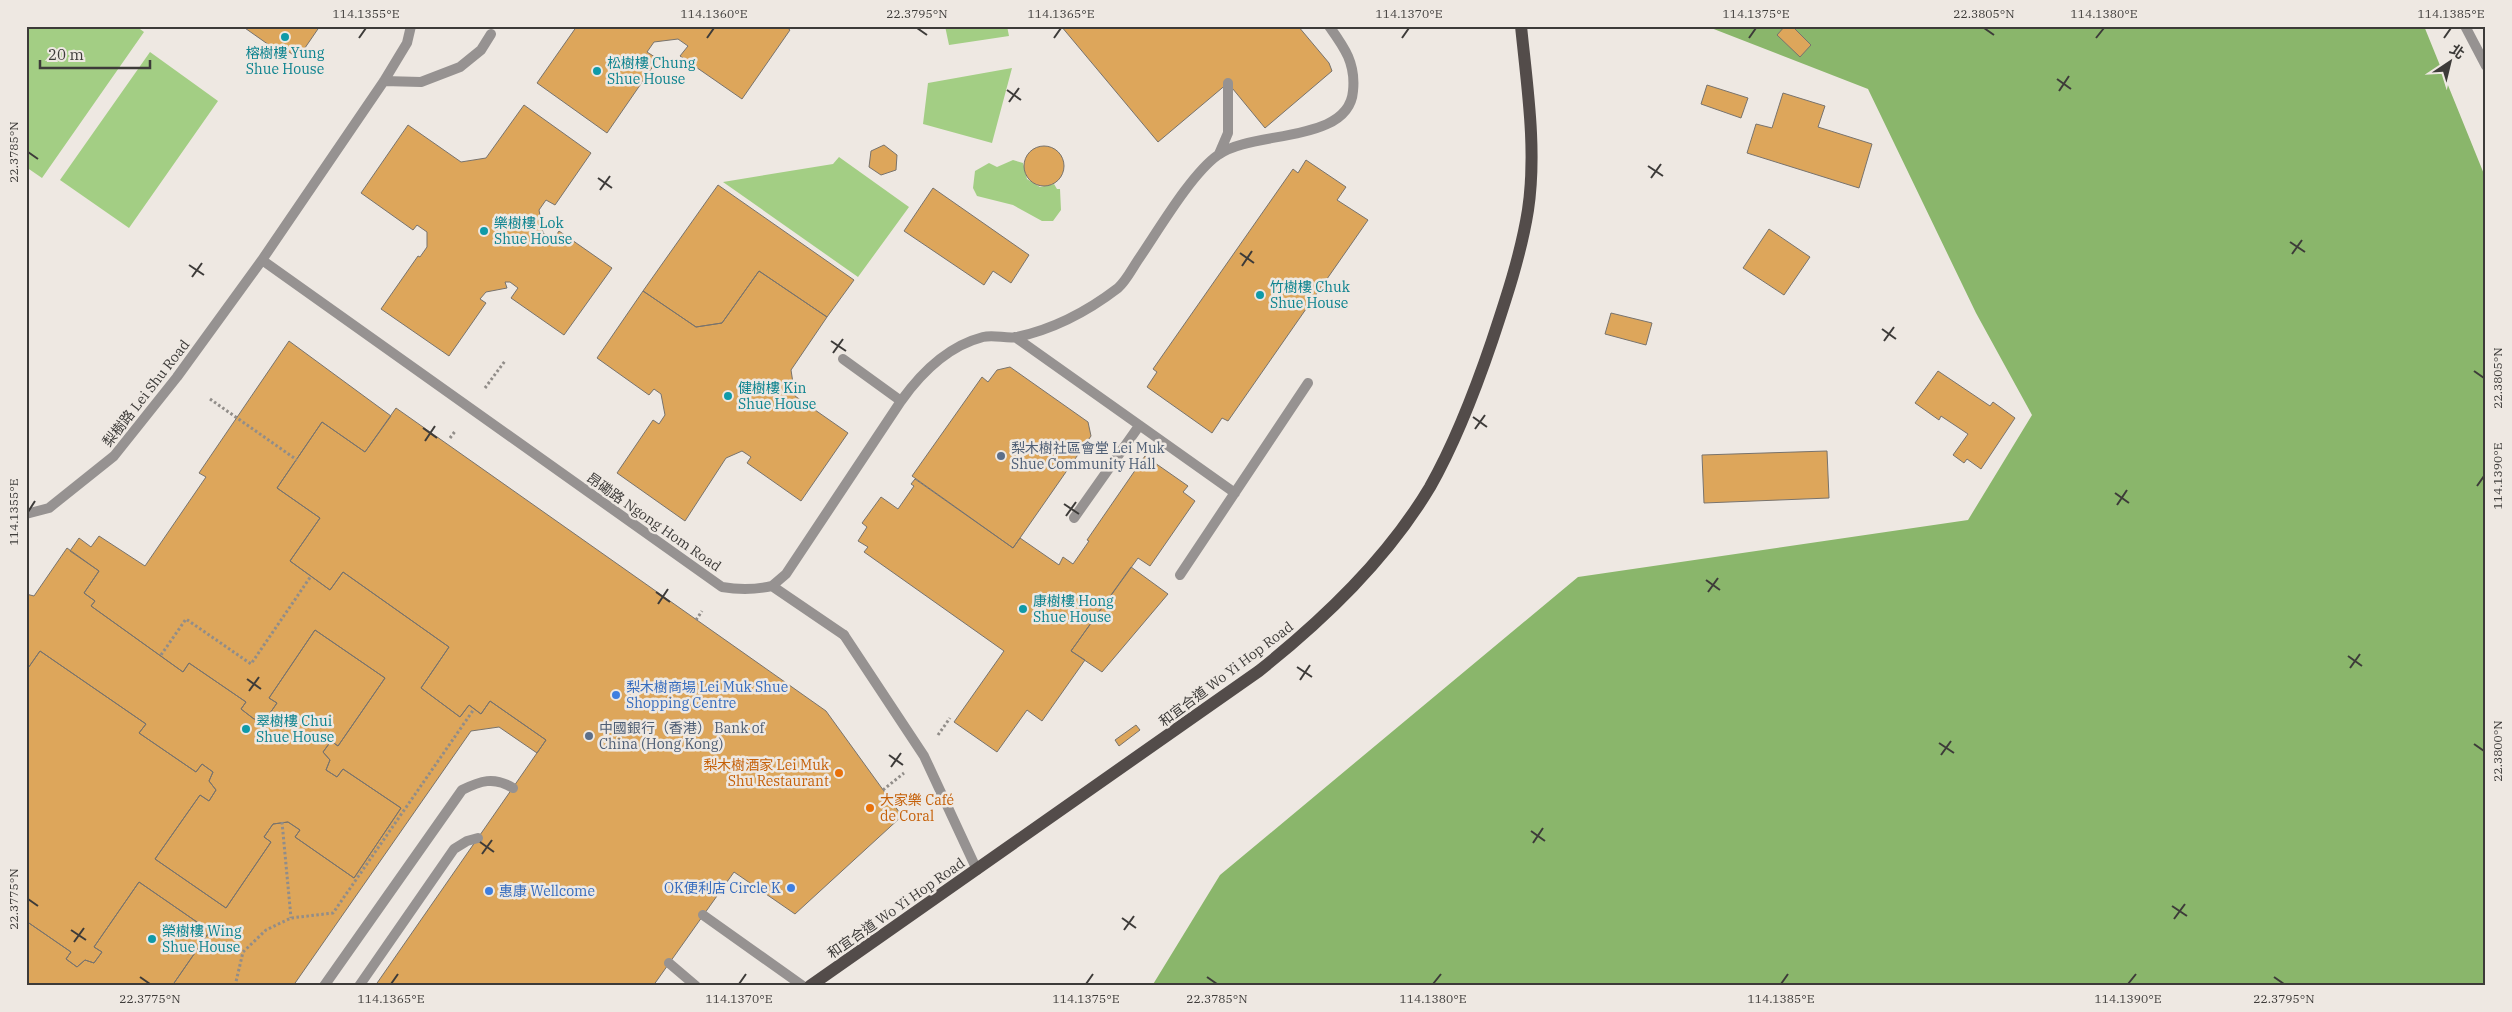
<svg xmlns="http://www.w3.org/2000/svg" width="2512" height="1012" font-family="'IBM Plex Serif','Noto Sans TC',serif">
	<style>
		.green { fill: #a3ce84 }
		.forest { fill: #8ab66b }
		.building { fill: #dda65b; stroke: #78736d }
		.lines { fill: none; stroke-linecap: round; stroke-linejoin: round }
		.path { stroke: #918d89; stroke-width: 3; stroke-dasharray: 2.5 2.5; stroke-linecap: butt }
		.lane { stroke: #969291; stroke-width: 10 }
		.street { stroke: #969291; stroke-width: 10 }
		.primary { stroke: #534c4a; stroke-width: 12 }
		.ticks { fill: none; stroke: #3d3b39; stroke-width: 2 }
		.culture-dot { fill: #0f9aa8; stroke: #eee8e2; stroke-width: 2 }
		.service-dot { fill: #5c6f8a; stroke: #eee8e2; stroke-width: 2 }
		.shop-dot { fill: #3f7fe0; stroke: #eee8e2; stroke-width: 2 }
		.food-dot { fill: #e8710a; stroke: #eee8e2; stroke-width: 2 }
		.labels { text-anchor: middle; stroke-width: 5; stroke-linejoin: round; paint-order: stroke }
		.culture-label { font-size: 14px; fill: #0d838f; stroke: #eee8e2; text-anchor: start }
		.street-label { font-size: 14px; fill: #3d3b39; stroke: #eee8e2 }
		.service-label { font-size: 14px; fill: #4e5e75; stroke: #eee8e2; text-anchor: start }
		.shop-label { font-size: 14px; fill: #366cbe; stroke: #eee8e2; text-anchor: start }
		.food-label { font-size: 14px; fill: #c56008; stroke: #eee8e2; text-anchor: end }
		.neatline { fill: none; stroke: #3d3b39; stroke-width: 2 }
		.ticks-label { font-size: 12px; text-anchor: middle; fill: #3d3b39 }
	</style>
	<rect width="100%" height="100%" fill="#eee8e2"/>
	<!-- green -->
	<path class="green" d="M26,26H136L144,32L42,178L26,167Z
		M945,26H1007L1009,36L949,45Z
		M150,52L218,101L129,228L60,180Z
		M1012,68L992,143L923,124L928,83Z
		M839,157L909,207L858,277L723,182L833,164Z
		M1013,160L1023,163L1027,179L1040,187L1054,184L1057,189H1060L1061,210L1053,221H1042L1013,205L977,196L973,188L975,171L989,163L997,167Z"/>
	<!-- forest -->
	<path class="forest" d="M1706,26H2424L2486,179V986H1152L1220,875L1578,577L1968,520L2032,415L1976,313L1868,89Z"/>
	<!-- building -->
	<path class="building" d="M242,26H320L298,58L283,48L279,52Z
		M577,26H785L790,30L742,99L680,56L688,46L678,39L654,42L647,52L658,59L607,133L537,83Z
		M1061,26H1298L1329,63L1332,71L1265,128L1228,83L1158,142Z
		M1785,26H1792L1811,45L1800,57L1777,35Z
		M1707,85L1748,98L1741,118L1701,104Z
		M1783,93L1825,106L1818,127L1872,144L1859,188L1747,153L1756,124L1772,128Z
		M524,105L591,153L555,205L546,200L539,210L543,233L553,240L559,231L612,268L564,335L511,298L518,288L510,282H505L507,288L486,292L480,299L486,303L449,356L381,309L418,256L420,257L427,247V232L417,225L413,230L361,193L408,125L461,162L486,158Z
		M884,145L897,155L896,170L881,175L869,167L871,151Z
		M1024 166a20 20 0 1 1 40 0a20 20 0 1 1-40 0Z
		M1306,160L1346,187L1337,200L1368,220L1228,421L1222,418L1212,433L1147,387L1157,372L1153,369L1293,169L1298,173Z
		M718,185L854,280L827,317L759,271L722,323L696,327L643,291Z
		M933,188L1029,255L1011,283L993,271L984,285L904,231Z
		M1769,229L1810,257L1784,295L1743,268Z
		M759,271L827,317L791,370L795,396L848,433L801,501L747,463L751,457L742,451L726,458L685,521L617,473L653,420L659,424L665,415L661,394L654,389L649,395L597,358L643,291L696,327L722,323Z
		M1611,313L1652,323L1646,345L1605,334Z
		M289,341L391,416L365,452L322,422L277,488L320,518L290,561L330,590L343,572L449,647L421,688L460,717L469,705L481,714L490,701L546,740L537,753L499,727L471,731L293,986H172L210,931L139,882L94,947L102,952L94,963L85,960L77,967L66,959L71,952L26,921V671L40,651L146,724L139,733L196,772L202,764L213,772L209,781L216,790L209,801L200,795L155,859L226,908L271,842L264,837L273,824L288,822L300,830L295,837L354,878L401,808L343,769L337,777L326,770L330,760L323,752L331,741L338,746L385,678L315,630L269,698L277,703L268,716L254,719L241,709L246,702L189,663L183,672L91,606L95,601L84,593L99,571L70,551L79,538L91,547L99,536L145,566L206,477L199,473Z
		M1010,367L1088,422L1091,436L1013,548L912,476L982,377L988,382L997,370Z
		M1938,371L1990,406L1993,402L2015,418L1981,469L1967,459L1964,463L1953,455L1968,434L1941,416L1939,420L1915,403Z
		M396,408L826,711L902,816L795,914L734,872L653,986H375L546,740L490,701L481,714L469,705L460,717L421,688L449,647L343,572L330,590L290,561L320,518L277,488L322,422L365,452Z
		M1827,451L1829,498L1704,503L1702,455Z
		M1145,456L1188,486L1183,492L1195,501L1150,566L1138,558L1071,651L1085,660L1042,721L1027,710L997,752L954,722L1004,651L864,552L868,547L858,541L867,527L862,523L881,497L898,509L914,486L911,484L915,479L1013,548L1020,538L1059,565L1063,557L1073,564L1089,541L1087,540Z
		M67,548L99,571L84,593L95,601L91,606L183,672L189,663L246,702L241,709L254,719L268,716L277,703L269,698L315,630L385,678L338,746L331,741L323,752L330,760L326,770L337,777L343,769L401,808L354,878L295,837L300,830L288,822L273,824L264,837L271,842L226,908L155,859L200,795L209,801L216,790L209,781L213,772L202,764L196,772L139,733L146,724L40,651L26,671V594L34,596Z
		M1131,567L1168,594L1102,672L1071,651Z
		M1136,725L1140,730L1119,746L1115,740Z
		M139,882L210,931L172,986H26V921L71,952L66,959L77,967L85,960L94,963L102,952L94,947Z"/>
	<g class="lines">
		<!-- path -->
		<path class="path" d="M485,388L505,361
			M210,399L297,460
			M450,438L456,430
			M696,620L702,611
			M161,655L186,619L251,664L311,576
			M938,735L950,718
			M883,790L904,773
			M282,822L291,918
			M235,986L243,952L266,930L291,918L333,913L474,709"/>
		<!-- lane -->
		<path class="lane" d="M2465,26L2486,66
			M384,81L421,82L460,67L481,50L491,34
			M1219,154L1228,133V83
			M262,260L722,587C740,590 754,590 772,586L844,635
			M1015,337L1235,493
			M843,359L901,401
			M26,514L49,508L114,456L177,377L262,260L384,81L407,43L411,26
			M1074,518L1139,426
			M1180,575L1308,383
			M772,586L786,574L901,401C921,373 948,346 983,337C994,334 1006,339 1017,337C1054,329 1088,311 1118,288C1126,281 1132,269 1138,260C1158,231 1191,174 1218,155C1251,130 1349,144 1353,91C1356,63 1344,47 1329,26
			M703,915L803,986
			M669,963L696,986
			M324,986L462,790C480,781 494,776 513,788
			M359,986L454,849L467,841L478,838"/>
		<!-- street -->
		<path class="street" d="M844,635L924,756L977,870"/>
		<!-- primary -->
		<path class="primary" d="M810,986L1259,671C1324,619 1387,559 1430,487C1456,441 1475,391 1492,341C1506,299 1521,254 1528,210C1537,150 1527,86 1521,26"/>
	</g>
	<!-- ticks -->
	<path class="ticks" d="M917,28L927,35M1984,28L1994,35M359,38L366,28M707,38L714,28M1054,38L1061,28M1402,38L1409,28M1749,38L1756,28M2096,38L2104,28M2444,38L2451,28M2057,79L2071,89M1007,90L1021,100M2059,91L2069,76M1009,102L1019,88M28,152L38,159M1648,166L1663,176M598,178L612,188M1651,178L1661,164M600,190L610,176M2290,242L2305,252M1240,253L1254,263M2292,254L2302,240M189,265L204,275M1242,266L1252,251M192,277L202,263M1882,329L1896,339M831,341L846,351M1884,341L1894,327M833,353L843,339M2474,371L2484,378M1473,417L1487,427M423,428L437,438M1475,429L1485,415M425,441L435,426M2477,486L2484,476M2115,493L2129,503M1064,504L1079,514M2117,505L2127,490M28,512L35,501M1066,516L1076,502M1706,580L1720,590M656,592L670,602M1708,592L1718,578M658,604L668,589M2348,656L2362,666M1297,667L1312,677M2350,668L2360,654M247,679L261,689M1300,680L1310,665M249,691L259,677M1939,743L1954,753M2474,744L2484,751M889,755L903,765M1941,755L1951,741M891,767L901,753M1531,831L1545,841M480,842L494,852M1533,843L1543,828M482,854L492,840M28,899L38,906M2172,906L2187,916M1122,918L1136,928M2174,919L2185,904M71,930L86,940M1124,930L1134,916M74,942L84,928M140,977L150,984M1207,977L1217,984M2274,977L2284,984M391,984L398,974M739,984L746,974M1086,984L1093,974M1433,984L1441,974M1781,984L1788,974M2128,984L2136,974"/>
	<!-- markers -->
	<g class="culture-dot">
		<circle cx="285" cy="37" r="5"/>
		<circle cx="597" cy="71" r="5"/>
		<circle cx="484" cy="231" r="5"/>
		<circle cx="1260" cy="295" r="5"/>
		<circle cx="728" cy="396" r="5"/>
		<circle cx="1023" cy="609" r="5"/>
		<circle cx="246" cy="729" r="5"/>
		<circle cx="152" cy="939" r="5"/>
	</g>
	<g class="service-dot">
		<circle cx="1001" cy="456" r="5"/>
		<circle cx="589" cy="736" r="5"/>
	</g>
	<g class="shop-dot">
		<circle cx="616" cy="695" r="5"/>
		<circle cx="791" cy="888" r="5"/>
		<circle cx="489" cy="891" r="5"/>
	</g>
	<g class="food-dot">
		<circle cx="839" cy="773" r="5"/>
		<circle cx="870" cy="808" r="5"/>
	</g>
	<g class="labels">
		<!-- culture labels -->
		<g class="culture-label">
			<text x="285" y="58" text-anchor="middle">榕樹樓 Yung<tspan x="285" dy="16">Shue House</tspan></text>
			<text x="607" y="68">松樹樓 Chung<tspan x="607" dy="16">Shue House</tspan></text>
			<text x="494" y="228">樂樹樓 Lok<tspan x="494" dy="16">Shue House</tspan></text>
			<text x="1270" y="292">竹樹樓 Chuk<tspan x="1270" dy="16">Shue House</tspan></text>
			<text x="738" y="393">健樹樓 Kin<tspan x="738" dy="16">Shue House</tspan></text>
			<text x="1033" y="606">康樹樓 Hong<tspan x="1033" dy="16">Shue House</tspan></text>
			<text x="256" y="726">翠樹樓 Chui<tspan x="256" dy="16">Shue House</tspan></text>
			<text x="162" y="936">榮樹樓 Wing<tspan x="162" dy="16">Shue House</tspan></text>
		</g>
		<!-- street labels -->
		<g class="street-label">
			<text transform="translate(146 393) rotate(-52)" y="5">梨樹路 Lei Shu Road</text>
			<text transform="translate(654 522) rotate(35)" y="5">昂磡路 Ngong Hom Road</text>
			<text transform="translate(1226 674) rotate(-37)" y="5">和宜合道 Wo Yi Hop Road</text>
			<text transform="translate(896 908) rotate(-35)" y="5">和宜合道 Wo Yi Hop Road</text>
		</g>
		<!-- service labels -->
		<g class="service-label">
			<text x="1011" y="453">梨木樹社區會堂 Lei Muk<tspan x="1011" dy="16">Shue Community Hall</tspan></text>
			<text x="599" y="733">中國銀行（香港） Bank of<tspan x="599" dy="16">China (Hong Kong)</tspan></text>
		</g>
		<!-- shop labels -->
		<g class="shop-label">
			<text x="626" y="692">梨木樹商場 Lei Muk Shue<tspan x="626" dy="16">Shopping Centre</tspan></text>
			<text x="781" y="893" text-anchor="end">OK便利店 Circle K</text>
			<text x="499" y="896">惠康 Wellcome</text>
		</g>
		<!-- food labels -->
		<g class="food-label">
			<text x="829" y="770">梨木樹酒家 Lei Muk<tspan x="829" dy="16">Shu Restaurant</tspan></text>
			<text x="880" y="805" text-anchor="start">大家樂 Café<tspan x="880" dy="16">de Coral</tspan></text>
		</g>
	</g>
	<!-- border -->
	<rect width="2512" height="1012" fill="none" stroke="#eee8e2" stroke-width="55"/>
	<!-- north arrow -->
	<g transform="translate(2450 62) rotate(35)" stroke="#eee8e2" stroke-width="4" paint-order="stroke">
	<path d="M0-4L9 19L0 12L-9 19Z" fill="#3d3b39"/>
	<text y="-8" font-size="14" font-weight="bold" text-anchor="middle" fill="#3d3b39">北</text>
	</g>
	<!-- scale -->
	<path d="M40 60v8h110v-8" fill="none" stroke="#3d3b39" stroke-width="2.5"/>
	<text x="48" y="60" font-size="15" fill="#3d3b39" stroke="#eee8e2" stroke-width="4" paint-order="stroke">20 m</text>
	<rect x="28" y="28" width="2456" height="956" class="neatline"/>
	<g class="ticks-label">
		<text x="366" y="18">114.1355°E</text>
		<text x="714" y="18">114.1360°E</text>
		<text x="917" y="18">22.3795°N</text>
		<text x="1061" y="18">114.1365°E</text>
		<text x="1409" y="18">114.1370°E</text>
		<text x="1756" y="18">114.1375°E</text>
		<text x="1984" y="18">22.3805°N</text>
		<text x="2104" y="18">114.1380°E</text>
		<text x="2451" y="18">114.1385°E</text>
		<text transform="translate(14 152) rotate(-90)" y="4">22.3785°N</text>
		<text transform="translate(2498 378) rotate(-90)" y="4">22.3805°N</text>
		<text transform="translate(2498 476) rotate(-90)" y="4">114.1390°E</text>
		<text transform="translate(14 512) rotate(-90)" y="4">114.1355°E</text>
		<text transform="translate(2498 751) rotate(-90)" y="4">22.3800°N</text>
		<text transform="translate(14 899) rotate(-90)" y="4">22.3775°N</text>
		<text x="150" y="1003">22.3775°N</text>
		<text x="391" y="1003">114.1365°E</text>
		<text x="739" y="1003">114.1370°E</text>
		<text x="1086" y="1003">114.1375°E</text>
		<text x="1217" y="1003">22.3785°N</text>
		<text x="1433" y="1003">114.1380°E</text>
		<text x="1781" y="1003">114.1385°E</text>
		<text x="2128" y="1003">114.1390°E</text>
		<text x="2284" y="1003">22.3795°N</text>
	</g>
</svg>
